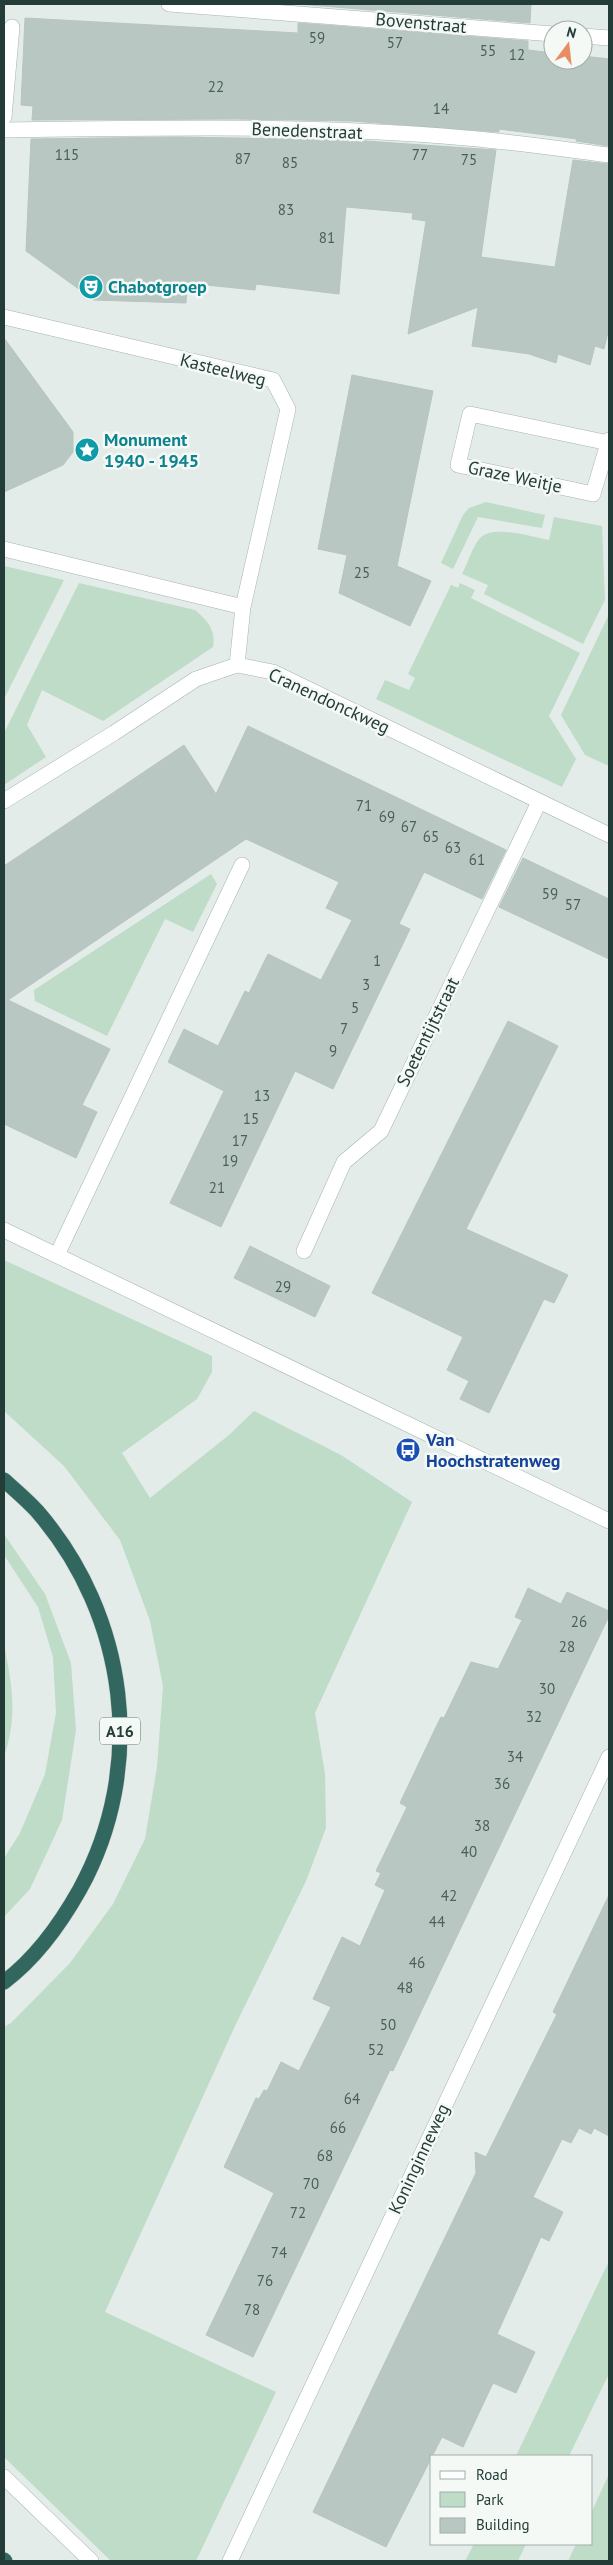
<svg xmlns="http://www.w3.org/2000/svg" width="613" height="2565" font-family="'PT Sans',sans-serif">
	<style>
		.green { fill: #bedcc8 }
		.building { fill: #b9c7c2; stroke: #b6c5c0 }
		.lines { fill: none; stroke-linecap: round; stroke-linejoin: round }
		.service-casing { stroke: #a6b4b0; stroke-width: 16 }
		.pedestrian-casing { stroke: #a6b4b0; stroke-width: 16 }
		.minor-casing { stroke: #a6b4b0; stroke-width: 16 }
		.tertiary-casing { stroke: #a6b4b0; stroke-width: 16 }
		.motorway-casing { stroke: #c2c8c7; stroke-width: 16 }
		.service { stroke: #fff; stroke-width: 15 }
		.pedestrian { stroke: #fff; stroke-width: 15 }
		.minor { stroke: #fff; stroke-width: 15 }
		.tertiary { stroke: #fff; stroke-width: 15 }
		.motorway { stroke: #32675f; stroke-width: 15 }
		.labels { text-anchor: middle; stroke-width: 5; stroke-linejoin: round; paint-order: stroke }
		.number-label { font-size: 15px; fill: #495f5a }
		.shield { fill: #f4f9f6; stroke: #627570; stroke-width: 1 }
		.shield-label { font-size: 16px; font-weight: bold; fill: #243c37 }
		.street-label { font-size: 18px; fill: #243c37; stroke: #f4f9f6 }
		.culture-label { font-size: 18px; font-weight: bold; fill: #0d838f; stroke: #f4f9f6; text-anchor: start }
		.transit-label { font-size: 18px; font-weight: bold; fill: #164399; stroke: #f4f9f6; text-anchor: start }
	</style>
	<rect width="100%" height="100%" fill="#e3ece9"/>
	<!-- green -->
	<path class="green" d="M486,502L545,515L542,528L478,517L453,569L441,563L463,515L469,508Z
		M554,517L602,526L605,600L583,644L484,594L488,585L462,574C468,563 472,547 480,538C493,524 532,537 549,540Z
		M4,566L64,580L4,699Z
		M79,583L195,610C208,621 216,630 213,647L103,721L42,690L27,725L46,757L4,785V733Z
		M460,583L475,590L471,598L580,653L549,716L576,759L562,787L376,699L385,680L409,690L415,678L408,674L451,585L458,588Z
		M609,614V766L585,755L561,715Z
		M211,874L217,884L193,932L165,919L107,1036L35,1001L34,990Z
		M4,1260L212,1356V1372L197,1399L122,1453L150,1498L229,1435L254,1411L341,1455L412,1502L315,1713L325,1774L326,1828L306,1881L235,2026L105,2312L276,2392L196,2561H111L4,2457V2027L11,2023L70,1963L113,1904L145,1839L157,1767L163,1686L150,1621L120,1540L64,1466L4,1411Z
		M4,1534L45,1594L71,1663L76,1730L62,1820L30,1889L4,1917V1858L20,1833L45,1774L56,1713L53,1657L38,1607L4,1555Z
		M4,1644C12,1686 18,1715 4,1757Z
		M609,2261V2374L604,2384L569,2456H516Z
		M609,2474V2561H568L576,2544H592V2511Z
		M474,2544H526L518,2561H465Z"/>
	<!-- building -->
	<path class="building" d="M298,4H531L530,23Z
		M25,18L298,33V23L528,41V50L553,53V60H583V56L609,59V146L576,141L577,139L499,129V132L351,121L236,119L32,120L33,106L21,105Z
		M178,137L351,140L496,150L481,257L555,267L573,160L609,164V328L604,349L595,346L590,365L558,354L556,363L529,354L472,346L478,307L408,334L426,221L412,219L413,213L346,207L339,294L256,284L255,290L187,283L186,303L94,300L26,251L31,139Z
		M4,338L73,432V452L63,465L4,492Z
		M352,375L433,391L397,566L431,581L410,626L339,593L347,555L318,549Z
		M248,726L506,850L482,899L424,872L399,924L410,929L333,1089L295,1071L221,1227L170,1203L224,1091L168,1062L184,1029L218,1046L245,991L249,993L268,954L321,980L352,920L326,908L339,882L246,839L8,1000L110,1049L82,1105L97,1112L76,1158L4,1124V866L184,745L216,794Z
		M523,858L609,899V959L499,907Z
		M508,1021L558,1046L466,1229L568,1275L554,1303L544,1299L489,1413L460,1399L469,1381L447,1370L463,1337L372,1293Z
		M250,1246L330,1286L315,1317L234,1278Z
		M528,1588L561,1604L567,1592L609,1611V1616L400,2056L393,2071L390,2070L253,2357L206,2335L274,2193L224,2167L256,2098L259,2099L264,2090L267,2091L281,2062L299,2071L331,2007L313,1999L342,1937L360,1946L385,1890L375,1885L381,1873L376,1871L407,1807L400,1803L435,1729L441,1717L444,1718L471,1662L498,1669L522,1620L515,1617Z
		M609,1895V2136L594,2128L591,2134L579,2128L571,2143L562,2139L533,2197L563,2212L549,2241L541,2237L497,2334L535,2352L516,2393L493,2383L463,2447L442,2437L386,2547L313,2512L476,2173L475,2152L486,2157L557,2014L553,2012Z"/>
	<g class="lines">
		<defs>
			<path id="service" d="M4,2477L91,2561"/>
			<path id="pedestrian" d="M4,117L12,27"/>
			<path id="minor" d="M169,4L553,34
				M583,36L609,38
				M4,130C158,128 313,124 466,138C514,142 562,149 609,155
				M4,317L273,380L288,409L243,607L237,665
				M609,443L470,414L458,465L593,494L609,440
				M4,549L243,607
				M4,801L114,733L196,679L237,665L273,672L609,835
				M304,1251L344,1162L381,1131L539,802
				M57,1255L242,865
				M230,2561L609,1757"/>
			<path id="tertiary" d="M4,1230L609,1521"/>
			<path id="motorway" d="M4,1480C15,1490 27,1500 37,1511C128,1616 147,1767 80,1889C61,1923 36,1958 4,1982
				M4,2560L5,2561"/>
		</defs>
		<!-- service casing -->
		<use href="#service" class="service-casing"/>
		<!-- pedestrian casing -->
		<use href="#pedestrian" class="pedestrian-casing"/>
		<!-- minor casing -->
		<use href="#minor" class="minor-casing"/>
		<!-- tertiary casing -->
		<use href="#tertiary" class="tertiary-casing"/>
		<!-- motorway casing -->
		<use href="#motorway" class="motorway-casing"/>
		<!-- service -->
		<use href="#service" class="service"/>
		<!-- pedestrian -->
		<use href="#pedestrian" class="pedestrian"/>
		<!-- minor -->
		<use href="#minor" class="minor"/>
		<!-- tertiary -->
		<use href="#tertiary" class="tertiary"/>
		<!-- motorway -->
		<use href="#motorway" class="motorway"/>
	</g>
	<!-- icons -->
	<defs>
		<symbol id="theatre-disc" viewBox="-11 -11 22 22"><circle r="9.5" fill="#0f9aa8" stroke="#f4f9f6"/><path d="M-5-5.5Q0-4 5-5.5V0Q5 5 0 6Q-5 5-5 0ZM-3.3-2.5H-1v1.5H-3.3ZM1-2.5H3.3v1.5H1ZM-2.8 1Q0 5.5 2.8 1Z" fill="#fff"/></symbol>
		<symbol id="sight-disc" viewBox="-11 -11 22 22"><circle r="9.5" fill="#0f9aa8" stroke="#f4f9f6"/><path d="M0-6L1.8-2.2L6-1.7L2.9 1.2L3.7 5.4L0 3.3L-3.7 5.4L-2.9 1.2L-6-1.7L-1.8-2.2Z" fill="#fff"/></symbol>
		<symbol id="bus-disc" viewBox="-11 -11 22 22"><circle r="9.5" fill="#1a4fb4" stroke="#f4f9f6"/><path d="M-5-6H5V4H4V6H2V4H-2V6H-4V4H-5ZM-3.5-4V0h7V-4ZM-3.5 1.2v1.5H-2V1.2ZM2 1.2v1.5H3.5V1.2Z" fill="#fff"/></symbol>
	</defs>
	<g fill-rule="evenodd">
		<use href="#theatre-disc" x="77" y="273" width="28" height="28"/>
		<use href="#sight-disc" x="73" y="436" width="28" height="28"/>
		<use href="#bus-disc" x="394" y="1436" width="28" height="28"/>
	</g>
	<g class="labels">
		<!-- number labels -->
		<g class="number-label">
			<text x="317" y="43">59</text>
			<text x="395" y="48">57</text>
			<text x="488" y="56">55</text>
			<text x="517" y="60">12</text>
			<text x="216" y="92">22</text>
			<text x="441" y="114">14</text>
			<text x="67" y="160">115</text>
			<text x="420" y="160">77</text>
			<text x="243" y="164">87</text>
			<text x="469" y="165">75</text>
			<text x="290" y="168">85</text>
			<text x="286" y="215">83</text>
			<text x="327" y="243">81</text>
			<text x="362" y="578">25</text>
			<text x="364" y="811">71</text>
			<text x="387" y="822">69</text>
			<text x="409" y="832">67</text>
			<text x="431" y="842">65</text>
			<text x="453" y="853">63</text>
			<text x="477" y="865">61</text>
			<text x="550" y="899">59</text>
			<text x="573" y="910">57</text>
			<text x="377" y="966">1</text>
			<text x="366" y="990">3</text>
			<text x="355" y="1013">5</text>
			<text x="344" y="1034">7</text>
			<text x="333" y="1056">9</text>
			<text x="262" y="1101">13</text>
			<text x="251" y="1124">15</text>
			<text x="240" y="1146">17</text>
			<text x="230" y="1166">19</text>
			<text x="217" y="1193">21</text>
			<text x="283" y="1292">29</text>
			<text x="579" y="1627">26</text>
			<text x="567" y="1652">28</text>
			<text x="547" y="1694">30</text>
			<text x="534" y="1722">32</text>
			<text x="515" y="1762">34</text>
			<text x="502" y="1789">36</text>
			<text x="482" y="1831">38</text>
			<text x="469" y="1857">40</text>
			<text x="449" y="1901">42</text>
			<text x="437" y="1927">44</text>
			<text x="417" y="1968">46</text>
			<text x="405" y="1993">48</text>
			<text x="388" y="2030">50</text>
			<text x="376" y="2055">52</text>
			<text x="352" y="2104">64</text>
			<text x="338" y="2133">66</text>
			<text x="325" y="2161">68</text>
			<text x="311" y="2189">70</text>
			<text x="298" y="2218">72</text>
			<text x="279" y="2258">74</text>
			<text x="265" y="2286">76</text>
			<text x="252" y="2315">78</text>
		</g>
		<!-- shield labels -->
		<rect class="shield" x="100" y="1717.5" width="40" height="27" rx="4"/>
		<g class="shield-label">
			<text x="120" y="1737">A16</text>
		</g>
		<!-- street labels -->
		<g class="street-label">
			<text transform="translate(421 23) rotate(5)" y="6">Bovenstraat</text>
			<text transform="translate(307 131) rotate(2)" y="6">Benedenstraat</text>
			<text transform="translate(223 370) rotate(14)" y="6">Kasteelweg</text>
			<text transform="translate(515 477) rotate(12)" y="6">Graze Weitje</text>
			<text transform="translate(329 701) rotate(25)" y="6">Cranendonckweg</text>
			<text transform="translate(428 1032) rotate(-64)" y="6">Soetentijtstraat</text>
			<text transform="translate(419 2159) rotate(-65)" y="6">Koninginneweg</text>
		</g>
		<!-- culture labels -->
		<g class="culture-label">
			<text x="108" y="293">Chabotgroep</text>
			<text x="104" y="446">Monument<tspan x="104" dy="21">1940 - 1945</tspan></text>
		</g>
		<!-- transit labels -->
		<g class="transit-label">
			<text x="426" y="1446">Van<tspan x="426" dy="21">Hoochstratenweg</tspan></text>
		</g>
	</g>
	<!-- border -->
	<rect width="613" height="2565" fill="none" stroke="#243c37" stroke-width="10"/>
	<!-- legend -->
	<rect x="430" y="2455" width="162" height="90" fill="#f4f9f6" stroke="#a1adaa"/>
	<rect x="440" y="2471" width="25" height="8" fill="#ffffff" stroke="#a1adaa"/>
	<text x="476" y="2480" font-size="15" fill="#243c37">Road</text>
	<rect x="440" y="2492" width="25" height="15" fill="#bedcc8" stroke="#a1adaa"/>
	<text x="476" y="2505" font-size="15" fill="#243c37">Park</text>
	<rect x="440" y="2518" width="25" height="15" fill="#b9c7c2" stroke="#a1adaa"/>
	<text x="476" y="2530" font-size="15" fill="#243c37">Building</text>
	<!-- north arrow -->
	<g transform="translate(568 45) rotate(15)"><circle r="24" fill="#f4f9f6" stroke="#a1adaa"/>
	<path d="M0-4L9 19L0 12L-9 19Z" fill="#e98d64"/>
	<text y="-8" font-size="14" font-weight="bold" text-anchor="middle" fill="#243c37">N</text>
	</g>
</svg>
